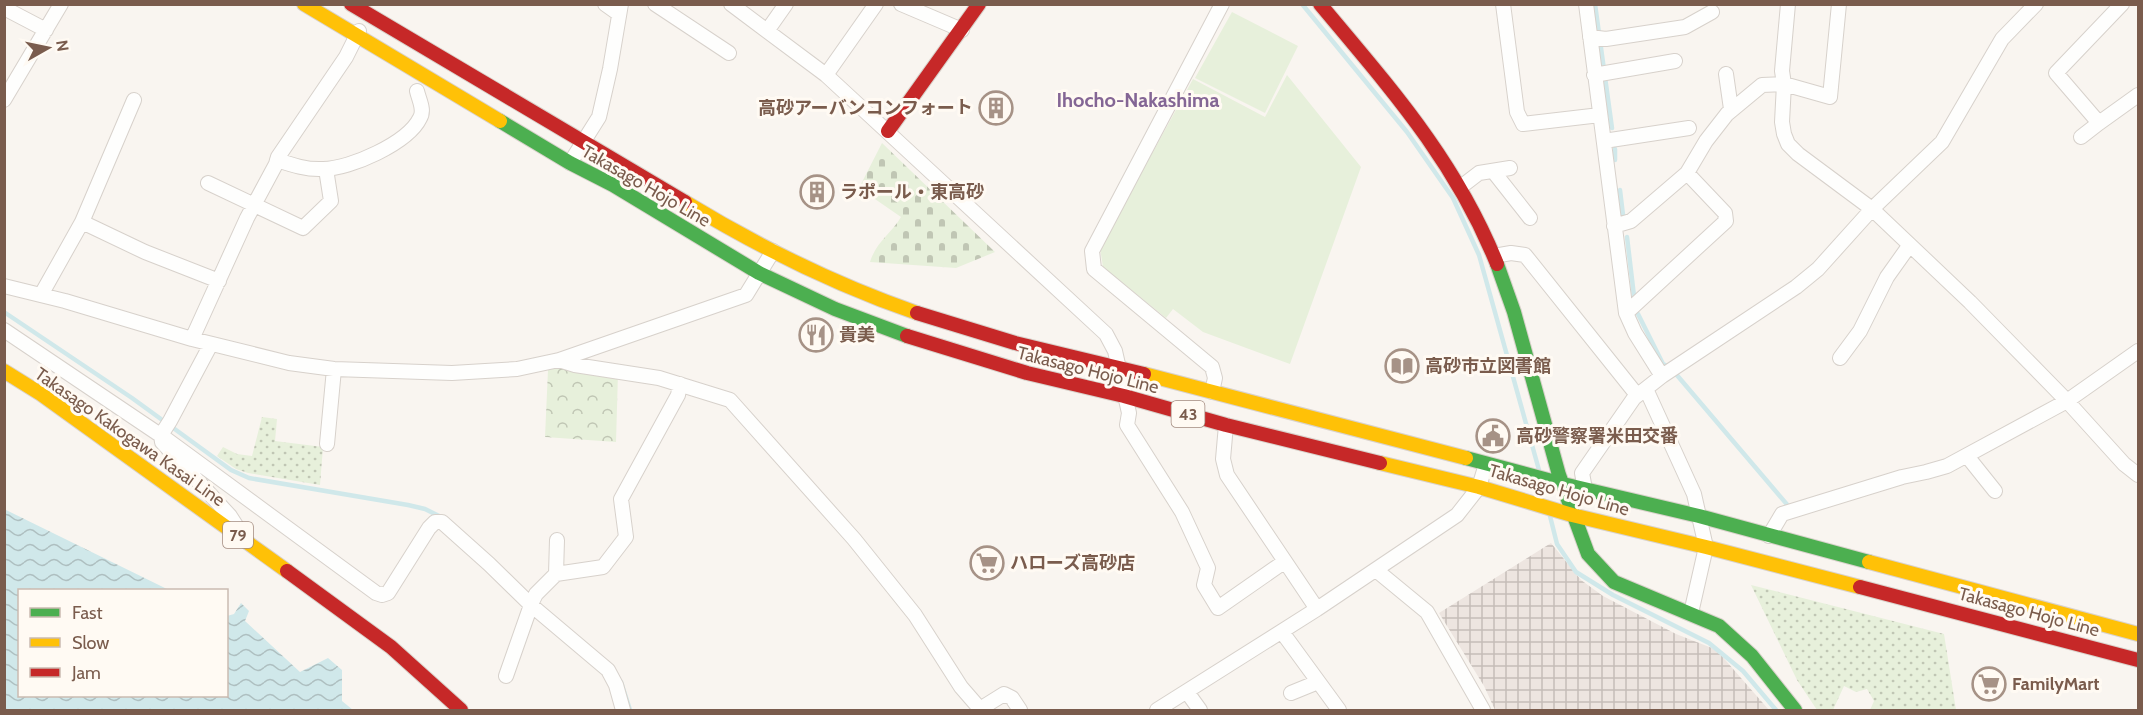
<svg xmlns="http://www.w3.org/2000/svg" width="2143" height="715" font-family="Cabin,'Noto Sans JP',sans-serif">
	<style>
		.industrial { fill: url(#industrial-grid) }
		.grass { fill: url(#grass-dots) }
		.forest { fill: url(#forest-crowns) }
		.cemetery { fill: url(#cemetery-stones) }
		.garden { fill: #e7f0db }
		.water { fill: url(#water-waves) }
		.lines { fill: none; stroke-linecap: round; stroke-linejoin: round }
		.stream { stroke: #d0e8ea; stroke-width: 4.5 }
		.street-casing { stroke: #d7d1cb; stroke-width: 16 }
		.fast-casing { stroke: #d9d2cb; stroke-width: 16 }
		.slow-casing { stroke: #d9d2cb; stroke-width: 16 }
		.jam-casing { stroke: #d9d2cb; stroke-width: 16 }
		.street { stroke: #fefefd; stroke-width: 14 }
		.fast { stroke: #4caf50; stroke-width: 14 }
		.slow { stroke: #ffc107; stroke-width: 14 }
		.jam { stroke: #c62828; stroke-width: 14 }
		.labels { text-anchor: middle; stroke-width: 6; stroke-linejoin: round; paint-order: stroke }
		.shield { fill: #fffaf3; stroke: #a28b7f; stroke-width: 1.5 }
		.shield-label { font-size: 16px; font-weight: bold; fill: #7a5c4d }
		.poi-label { font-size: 18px; font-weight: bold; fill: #7a5c4d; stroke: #fffaf3; text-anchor: start }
		.street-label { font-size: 18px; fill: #7a5c4d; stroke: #fffaf3 }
		.neighbourhood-label { font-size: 20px; font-weight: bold; fill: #846695; stroke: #fffaf3 }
	</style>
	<defs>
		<pattern id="industrial-grid" width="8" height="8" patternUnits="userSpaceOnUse" patternTransform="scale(1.5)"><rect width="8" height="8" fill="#ede5e0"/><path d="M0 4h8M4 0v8" fill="none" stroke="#c5bdb8"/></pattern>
		<pattern id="grass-dots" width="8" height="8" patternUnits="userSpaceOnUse" patternTransform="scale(1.5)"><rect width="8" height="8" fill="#e7f0db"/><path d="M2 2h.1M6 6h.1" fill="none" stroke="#c0c6b4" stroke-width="1.8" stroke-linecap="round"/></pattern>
		<pattern id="forest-crowns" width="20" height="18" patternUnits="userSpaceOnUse" patternTransform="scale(1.5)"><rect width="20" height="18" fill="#e7f0db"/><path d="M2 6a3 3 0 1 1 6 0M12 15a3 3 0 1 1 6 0" fill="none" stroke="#c0c6b4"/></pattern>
		<pattern id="cemetery-stones" width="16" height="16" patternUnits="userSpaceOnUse" patternTransform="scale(1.5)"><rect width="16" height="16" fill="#e7f0db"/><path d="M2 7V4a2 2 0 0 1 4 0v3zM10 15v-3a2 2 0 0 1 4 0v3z" fill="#c0c6b4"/></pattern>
		<pattern id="water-waves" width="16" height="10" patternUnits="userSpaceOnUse" patternTransform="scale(1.5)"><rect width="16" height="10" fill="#d0e8ea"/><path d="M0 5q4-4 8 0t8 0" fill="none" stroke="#aebfc0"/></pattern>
	</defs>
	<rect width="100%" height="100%" fill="#f9f5f0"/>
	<!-- industrial -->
	<path class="industrial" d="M1551,543L1581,580L1603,596L1676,634L1712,648L1720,654L1769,710H1495L1484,686L1439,613Z"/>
	<!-- grass -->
	<path class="grass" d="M262,417L277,419L275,441L323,447L320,485L248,473L236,469L217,456L223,447L237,454L252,456Z
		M1751,585L1944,634L1956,710H1870L1874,701L1867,689L1856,692L1844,686L1833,710H1817L1797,680Z"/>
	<!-- forest -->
	<path class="forest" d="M560,366L618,373L616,442L545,437L548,370Z"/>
	<!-- cemetery -->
	<path class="cemetery" d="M882,143L995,252L956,268L870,262C876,242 891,234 901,217L859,188Z"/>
	<!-- garden -->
	<path class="garden" d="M1232,12L1298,46L1265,113L1195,78Z
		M1287,75L1361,167L1290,364L1203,332L1173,309L1166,318L1103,267L1100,248L1193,79L1265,117Z"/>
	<!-- water -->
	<path class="water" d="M4,509L169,590H20V696H226L227,616L234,614L241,603L249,611L245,621L300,672L328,658L342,670V701L353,710H5Z"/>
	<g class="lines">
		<!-- stream -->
		<path class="stream" d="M1302,4L1407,132L1453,198L1479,255L1539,470
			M1595,4L1612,128
			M1615,149V160
			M1620,190L1623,215
			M1627,237L1634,296
			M4,312L132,398L231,470L249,478L408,505L425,509L443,518
			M1638,314L1663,364L1670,367L1790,508
			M1550,516L1557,544L1576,572L1613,595L1709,643L1743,671L1776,710
			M621,682L630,710"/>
		<defs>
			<path id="street" d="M605,4L619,14
				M655,4L729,53
				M731,4L826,75L1106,334L1115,351L1129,413L1127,425L1182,512L1208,568L1204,585L1218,608L1284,562
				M901,4L962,30
				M1503,4L1517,112L1523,124L1600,115
				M1586,4L1626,313L1635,333L1662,376
				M1788,4L1782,71L1784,84L1782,122L1784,134L1788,144L1798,154L1872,209L1970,302L2067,401L2124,464L2138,475
				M2122,4L2056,73L2099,123L2138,95
				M4,8L46,30
				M767,31L786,4
				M1590,37L1606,39L1685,27L1712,12
				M1726,74L1731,109
				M826,75L876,4
				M1594,75L1675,61
				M4,100L61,4
				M2081,137L2099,123
				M1604,141L1689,128
				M277,160C292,165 307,170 323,169C350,169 408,143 420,118C425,110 419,100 417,91
				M570,163L599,117L610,69L621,4
				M1493,171L1530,218
				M1687,173L1706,141L1727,114L1762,85L1784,84L1830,97L1839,4
				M208,183L303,228L331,201L326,169
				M1462,186L1479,173L1510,168
				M82,222L145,252L219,281
				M1614,226L1631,221L1687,173L1725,213L1726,221L1626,313
				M1494,256L1511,253L1525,255L1637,395
				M4,286L65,301L192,339L289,363L334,369L452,373L517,369L559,360L746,295L773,251
				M41,295L82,222L134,100
				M4,330L166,439L376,593L382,595L388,593L429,528L435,522H442L489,564L531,605L608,670L616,685L623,710
				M192,339L247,218L276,164L278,157L346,57L359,31
				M211,344L170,421L161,435L162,442L230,516L239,530
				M1840,358L1860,331L1887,277L1909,246
				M559,360L575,365L659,378L730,400L854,539L915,615L961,687L981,710
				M1646,389L1694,494L1706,547L1691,613
				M1212,392L1215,378L1212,367L1094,269L1092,251L1222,4
				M1226,425L1223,459L1227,475L1317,609
				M327,444L334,369
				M1967,456L1995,491
				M1585,489L1582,473L1634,398L1662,376L1796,287L1818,269L1872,209L1942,142L2002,39L2036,4
				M1769,536L1782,514L1902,477L1926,472L1947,466L2067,401L2138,351
				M1376,570L1427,612L1483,710
				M556,574L603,567L626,537L621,499L678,395L680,384
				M1282,632L1339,710
				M506,676L532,602L536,594L556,574L557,540
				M1187,692L1200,710
				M1291,693L1318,682
				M980,709L1004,694L1012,698L1020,710
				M1157,710L1317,609L1457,515L1479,487L1486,464"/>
			<path id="fast" d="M500,121L570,163L613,185L759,273L835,309L907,336
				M1497,264L1514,312L1559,475L1588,554L1614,582L1719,626L1752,656L1795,710
				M1466,458L1563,484L1699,516L1869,562"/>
			<path id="slow" d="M304,4L500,121
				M685,202C759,247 836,285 917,313
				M4,371L41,394L287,571
				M1144,374L1466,458
				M1380,463L1479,487L1572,515L1706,547L1860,587
				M1869,562L2138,634"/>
			<path id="jam" d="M351,4L685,202
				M1320,4C1391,89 1455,160 1497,264
				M888,131L979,4
				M917,313L1015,343L1144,374
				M907,336L1027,373L1124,396L1226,425L1380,463
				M287,571L391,647L461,710
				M1860,587L2138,660"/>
		</defs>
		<!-- street casing -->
		<use href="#street" class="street-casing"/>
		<!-- fast casing -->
		<use href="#fast" class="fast-casing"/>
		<!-- slow casing -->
		<use href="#slow" class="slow-casing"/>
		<!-- jam casing -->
		<use href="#jam" class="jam-casing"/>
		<!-- street -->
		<use href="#street" class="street"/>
		<!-- fast -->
		<use href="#fast" class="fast"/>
		<!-- slow -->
		<use href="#slow" class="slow"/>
		<!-- jam -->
		<use href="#jam" class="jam"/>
	</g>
	<!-- icons -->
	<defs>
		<symbol id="building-ring" viewBox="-11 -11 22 22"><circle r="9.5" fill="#fffaf3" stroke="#a69286" stroke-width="1.5"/><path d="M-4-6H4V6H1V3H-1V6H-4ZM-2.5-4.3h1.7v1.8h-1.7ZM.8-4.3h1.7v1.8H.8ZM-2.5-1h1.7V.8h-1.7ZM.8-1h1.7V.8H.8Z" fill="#a69286"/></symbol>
		<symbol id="restaurant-ring" viewBox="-11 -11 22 22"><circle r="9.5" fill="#fffaf3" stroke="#a69286" stroke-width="1.5"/><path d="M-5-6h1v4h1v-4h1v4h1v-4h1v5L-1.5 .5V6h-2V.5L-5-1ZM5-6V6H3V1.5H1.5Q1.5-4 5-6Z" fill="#a69286"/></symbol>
		<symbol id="library-ring" viewBox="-11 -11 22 22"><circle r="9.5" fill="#fffaf3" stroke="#a69286" stroke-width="1.5"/><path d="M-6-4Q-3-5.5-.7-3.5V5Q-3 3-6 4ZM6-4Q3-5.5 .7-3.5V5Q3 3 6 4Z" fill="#a69286"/></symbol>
		<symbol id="civic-ring" viewBox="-11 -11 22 22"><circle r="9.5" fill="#fffaf3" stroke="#a69286" stroke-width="1.5"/><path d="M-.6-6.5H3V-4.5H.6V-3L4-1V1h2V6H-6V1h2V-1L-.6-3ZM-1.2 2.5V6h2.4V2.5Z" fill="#a69286"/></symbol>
		<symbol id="supermarket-ring" viewBox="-11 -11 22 22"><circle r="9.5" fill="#fffaf3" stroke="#a69286" stroke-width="1.5"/><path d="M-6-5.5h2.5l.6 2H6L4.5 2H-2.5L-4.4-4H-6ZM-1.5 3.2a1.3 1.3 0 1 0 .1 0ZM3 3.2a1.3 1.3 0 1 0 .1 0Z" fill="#a69286"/></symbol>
	</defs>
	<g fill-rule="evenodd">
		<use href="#building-ring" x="977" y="89" width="38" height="38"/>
		<use href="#building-ring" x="798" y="173" width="38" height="38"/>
		<use href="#restaurant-ring" x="797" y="316" width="38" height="38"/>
		<use href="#library-ring" x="1383" y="347" width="38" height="38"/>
		<use href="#civic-ring" x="1474" y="417" width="38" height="38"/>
		<use href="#supermarket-ring" x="968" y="544" width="38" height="38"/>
		<use href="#supermarket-ring" x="1970" y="665" width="38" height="38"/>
	</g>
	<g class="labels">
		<!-- shield labels -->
		<g class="shield">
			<rect x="1171.5" y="401" width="33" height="26" rx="4.5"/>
			<rect x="223" y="522" width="30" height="26" rx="4.5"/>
		</g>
		<g class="shield-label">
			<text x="1188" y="420">43</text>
			<text x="238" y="541">79</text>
		</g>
		<!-- poi labels -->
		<g class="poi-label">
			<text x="973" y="114" text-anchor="end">高砂アーバンコンフォート</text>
			<text x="840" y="198">ラポール・東高砂</text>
			<text x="839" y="341">貴美</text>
			<text x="1425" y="372">高砂市立図書館</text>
			<text x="1516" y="442">高砂警察署米田交番</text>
			<text x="1010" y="569">ハローズ高砂店</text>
			<text x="2012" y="690">FamilyMart</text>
		</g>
		<!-- street labels -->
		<g class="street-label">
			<text transform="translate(646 186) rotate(30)" y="6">Takasago Hojo Line</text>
			<text transform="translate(1088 370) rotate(14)" y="6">Takasago Hojo Line</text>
			<text transform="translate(130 437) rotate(35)" y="6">Takasago Kakogawa Kasai Line</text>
			<text transform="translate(1559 490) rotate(16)" y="6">Takasago Hojo Line</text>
			<text transform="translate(2029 612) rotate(15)" y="6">Takasago Hojo Line</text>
		</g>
		<!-- neighbourhood labels -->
		<g class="neighbourhood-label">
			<text x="1138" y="107">Ihocho-Nakashima</text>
		</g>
	</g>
	<!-- border -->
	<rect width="2143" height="715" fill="none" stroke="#7a5c4d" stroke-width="12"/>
	<!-- legend -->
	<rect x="18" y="589" width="210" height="108" fill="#fffaf3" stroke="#cabbb1" stroke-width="1.5"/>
	<rect x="30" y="608" width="30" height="9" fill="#4caf50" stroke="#cabbb1" stroke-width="1.5"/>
	<text x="72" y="619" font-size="18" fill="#7a5c4d">Fast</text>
	<rect x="30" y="638" width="30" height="9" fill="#ffc107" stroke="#cabbb1" stroke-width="1.5"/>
	<text x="72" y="649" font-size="18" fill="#7a5c4d">Slow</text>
	<rect x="30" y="668" width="30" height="9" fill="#c62828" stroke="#cabbb1" stroke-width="1.5"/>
	<text x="72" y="679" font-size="18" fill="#7a5c4d">Jam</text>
	<!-- north arrow -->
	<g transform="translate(48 48) rotate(81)" stroke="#fffaf3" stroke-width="4.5" paint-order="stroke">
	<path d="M0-4.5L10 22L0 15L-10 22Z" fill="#7a5c4d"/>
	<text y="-9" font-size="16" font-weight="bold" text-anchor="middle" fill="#7a5c4d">N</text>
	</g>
</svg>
